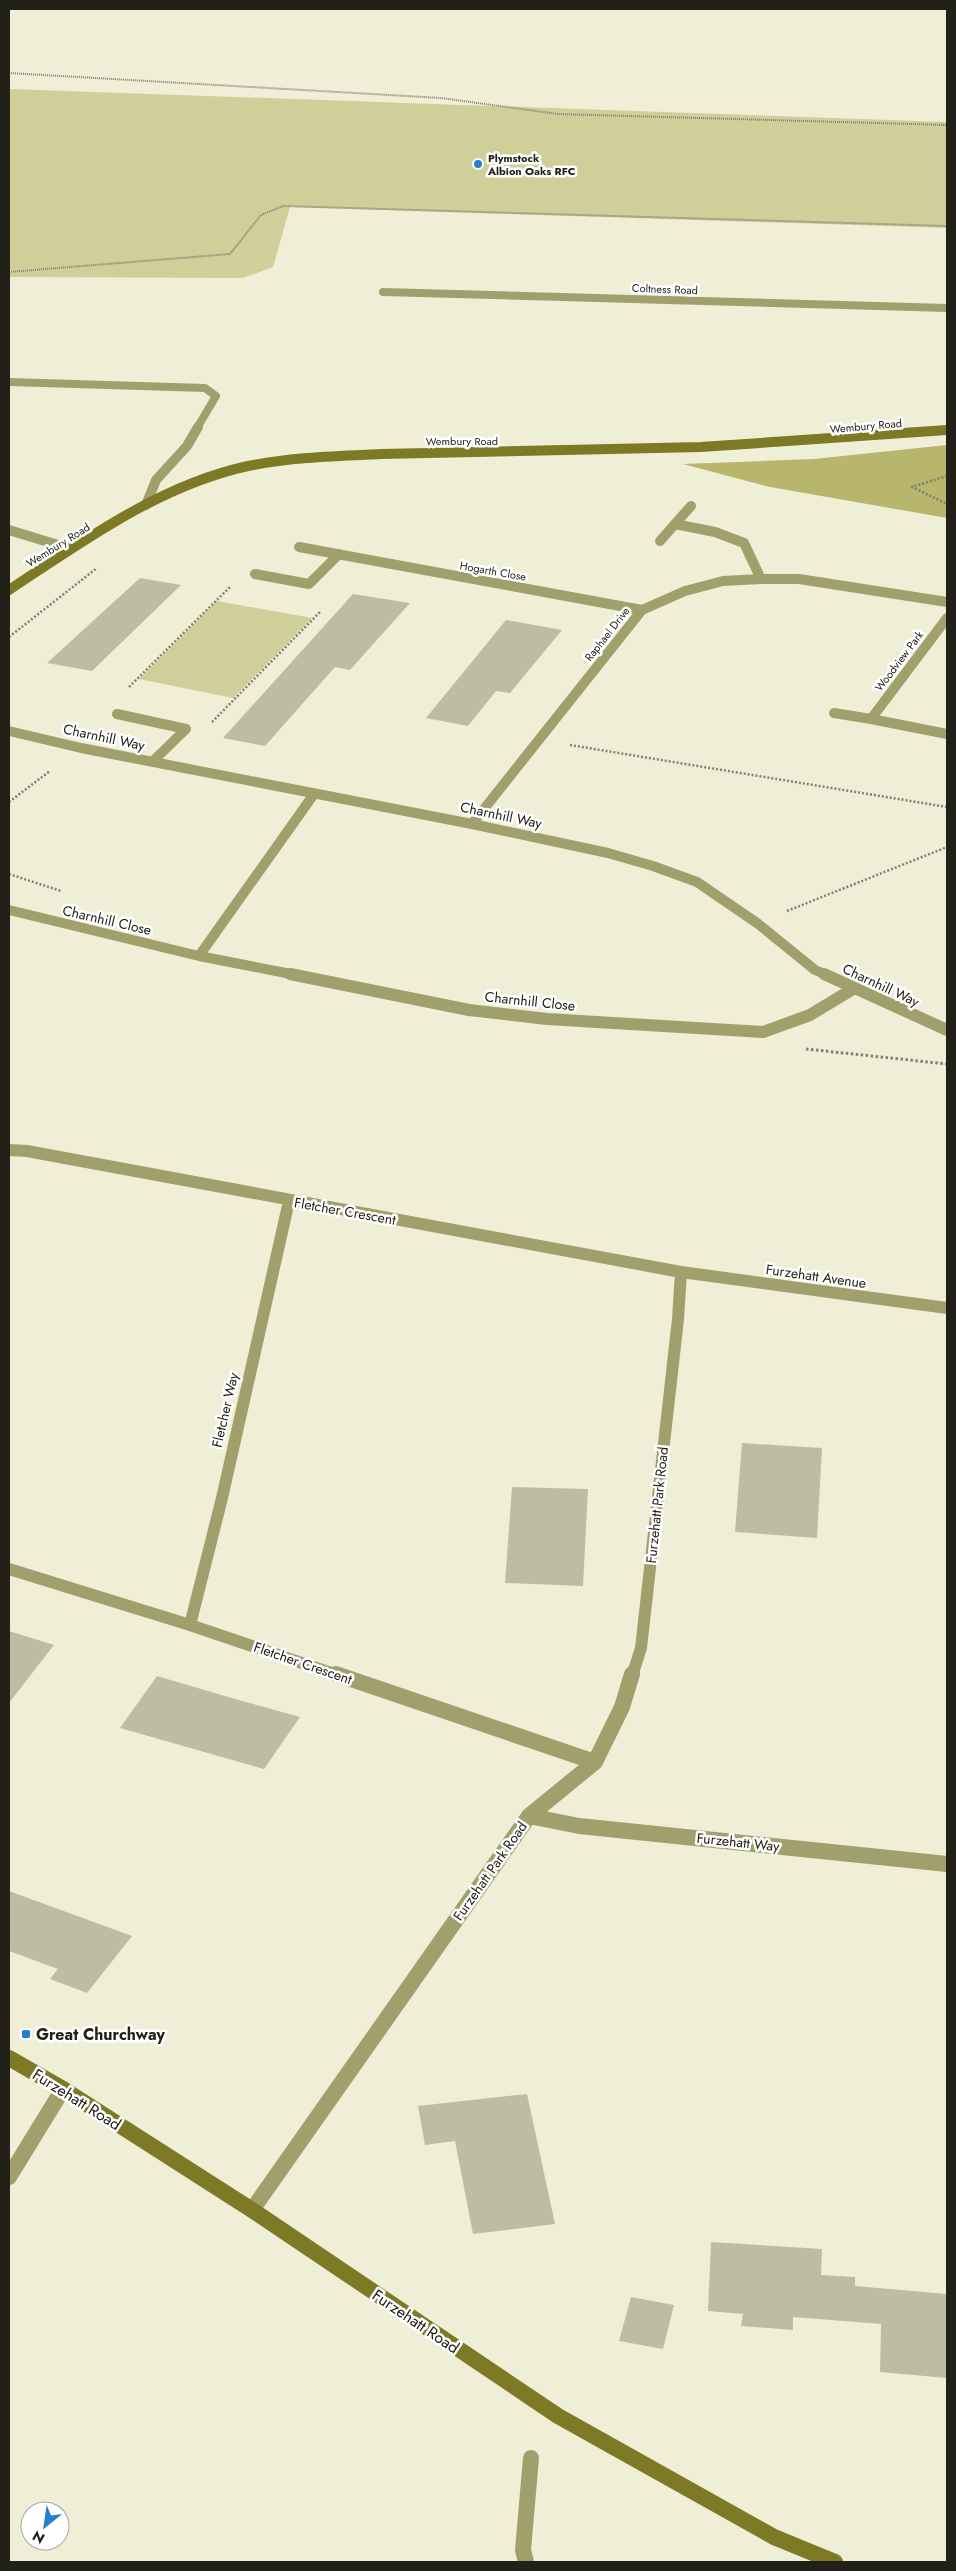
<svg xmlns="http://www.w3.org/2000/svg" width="956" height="2571" font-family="Jost,sans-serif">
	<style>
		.green { fill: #d0ce99 }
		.forest { fill: #b8b56c }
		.building { fill: #bdbda6 }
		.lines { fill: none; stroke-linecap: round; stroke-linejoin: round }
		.path-far2 { stroke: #818171; stroke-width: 2; stroke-dasharray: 1 1; stroke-linecap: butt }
		.path-far1 { stroke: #818171; stroke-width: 2.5; stroke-dasharray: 2 2; stroke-linecap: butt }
		.path { stroke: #818171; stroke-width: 3; stroke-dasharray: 2.5 2.5; stroke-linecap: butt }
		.lane-far1 { stroke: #a1a06d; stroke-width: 8 }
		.lane { stroke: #a1a06d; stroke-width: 10 }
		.street-far3 { stroke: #a1a06d; stroke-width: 8 }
		.street-far2 { stroke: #a1a06d; stroke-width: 10 }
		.street-far1 { stroke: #a1a06d; stroke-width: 12 }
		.street { stroke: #a1a06d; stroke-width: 16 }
		.secondary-far1 { stroke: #7e7924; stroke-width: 10 }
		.secondary { stroke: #7e7924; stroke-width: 16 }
		.poi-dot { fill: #267ecc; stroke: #fff; stroke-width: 2 }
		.labels { text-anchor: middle; stroke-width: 5; stroke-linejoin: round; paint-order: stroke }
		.far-poi-label { font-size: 11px; font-weight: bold; fill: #222119; stroke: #fff; text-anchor: start }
		.far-street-label { font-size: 11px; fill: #222119; stroke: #fff }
		.street-label { font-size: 14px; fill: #222119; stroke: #fff }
		.near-poi-label { font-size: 16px; font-weight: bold; fill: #222119; stroke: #fff; text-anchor: start }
		.near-street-label { font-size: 16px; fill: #222119; stroke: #fff }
	</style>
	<rect width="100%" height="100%" fill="#efefd7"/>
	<!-- green -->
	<path class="green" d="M9,89L947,122V228L290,207L273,267L243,278L9,277Z
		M217,601L312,618L233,698L139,679Z"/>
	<!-- forest -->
	<path class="forest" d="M947,445V518L770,487L683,464L814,459Z"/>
	<!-- building -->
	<path class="building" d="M140,578L181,585L92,671L47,663Z
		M353,594L410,603L350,670L335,667L265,746L223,738Z
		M506,620L562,630L510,693L496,691L468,726L426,718Z
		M742,1443L822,1448L817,1538L735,1532Z
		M512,1487L588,1489L583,1586L505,1583Z
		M9,1631L54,1645L9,1703Z
		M157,1676L242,1701L300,1717L264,1769L120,1728Z
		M9,1891L132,1936L87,1993L50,1979L58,1969L9,1951Z
		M527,2094L555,2224L473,2234L455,2141L425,2145L418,2106Z
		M711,2242L822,2249L821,2275L855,2277V2286L947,2294V2378L880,2372L881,2324L793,2317V2330L741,2326L743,2314L708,2311Z
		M631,2297L674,2305L663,2349L619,2341Z"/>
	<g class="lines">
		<!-- path-far2 -->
		<path class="path-far2" d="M9,73L441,98L558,114L947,125
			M9,272L230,254L261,215L283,206L947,226"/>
		<!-- path-far1 -->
		<path class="path-far1" d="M947,476L912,487L947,504
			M9,637L97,568
			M129,687L231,586
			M212,722L321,611
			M570,745L947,807
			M9,802L50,771
			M9,874L61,891
			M787,911L947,847"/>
		<!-- path -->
		<path class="path" d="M806,1049L947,1064"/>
		<!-- lane-far1 -->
		<path class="lane-far1" d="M9,382L205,388L216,396L197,428"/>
		<!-- lane -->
		<path class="lane" d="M146,505L156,480L187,446L198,427"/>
		<!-- street-far3 -->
		<path class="street-far3" d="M383,292L947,308"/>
		<!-- street-far2 -->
		<path class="street-far2" d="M675,524L715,532L744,543L761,579
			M9,530L71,549
			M660,541L691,506
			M299,547L642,610
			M255,574L309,584L339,554
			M947,618L871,719L947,734
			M834,713L871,719
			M117,714L186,729L152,762
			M9,731L81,748L472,824L608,853L653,866L697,882L757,923L815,970L827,975
			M472,824L642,610L685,591L723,581L761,579H799L947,602
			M9,910L199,956L296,975
			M199,956L314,794"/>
		<!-- street-far1 -->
		<path class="street-far1" d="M290,974L469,1010L547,1019L763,1032L810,1015L853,989
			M824,974L947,1030
			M9,1150L27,1151L681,1272L947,1308
			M9,1569L190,1625L340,1676
			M190,1625L222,1498L289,1201
			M632,1676L641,1648L678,1319L681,1272"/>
		<!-- street -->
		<path class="street" d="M336,1674L595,1762
			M529,1816L579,1826L947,1864
			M9,2177L63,2089
			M252,2210L529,1816L595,1762L622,1707L632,1674
			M526,2562L523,2550L531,2458"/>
		<!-- secondary-far1 -->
		<path class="secondary-far1" d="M9,590C83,541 160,485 248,466C292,457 337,456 381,454L701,447L947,430"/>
		<!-- secondary -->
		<path class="secondary" d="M9,2058L63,2089L252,2210L558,2416L774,2537L835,2562"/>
	</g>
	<!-- markers -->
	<g class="poi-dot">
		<circle cx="478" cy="164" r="5"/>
		<rect x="21" y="2029" width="10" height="10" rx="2.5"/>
	</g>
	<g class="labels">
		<!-- far-poi labels -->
		<g class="far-poi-label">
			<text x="488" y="162">Plymstock<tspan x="488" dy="13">Albion Oaks RFC</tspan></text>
		</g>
		<!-- far-street labels -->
		<g class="far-street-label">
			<text transform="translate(665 289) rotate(2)" y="4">Coltness Road</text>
			<text transform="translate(866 426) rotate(-5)" y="4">Wembury Road</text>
			<text x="462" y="445">Wembury Road</text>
			<text transform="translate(58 545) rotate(-32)" y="4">Wembury Road</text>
			<text transform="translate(493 571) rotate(10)" y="4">Hogarth Close</text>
			<text transform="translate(607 634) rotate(-52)" y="4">Raphael Drive</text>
			<text transform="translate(899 661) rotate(-53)" y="4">Woodview Park</text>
		</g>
		<!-- street labels -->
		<g class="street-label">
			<text transform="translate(104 737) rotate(12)" y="5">Charnhill Way</text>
			<text transform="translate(501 815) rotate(12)" y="5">Charnhill Way</text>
			<text transform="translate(107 920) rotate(13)" y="5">Charnhill Close</text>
			<text transform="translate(881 985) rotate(25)" y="5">Charnhill Way</text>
			<text transform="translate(530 1001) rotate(6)" y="5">Charnhill Close</text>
			<text transform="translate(345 1211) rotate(10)" y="5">Fletcher Crescent</text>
			<text transform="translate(816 1276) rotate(8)" y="5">Furzehatt Avenue</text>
			<text transform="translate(225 1410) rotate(-77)" y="5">Fletcher Way</text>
			<text transform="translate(657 1505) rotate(-84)" y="5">Furzehatt Park Road</text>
			<text transform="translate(303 1663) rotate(19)" y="5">Fletcher Crescent</text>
			<text transform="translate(738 1842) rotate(6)" y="5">Furzehatt Way</text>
			<text transform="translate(490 1871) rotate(-55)" y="5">Furzehatt Park Road</text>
		</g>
		<!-- near-poi labels -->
		<g class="near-poi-label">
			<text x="36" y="2040">Great Churchway</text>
		</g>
		<!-- near-street labels -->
		<g class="near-street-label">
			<text transform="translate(77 2099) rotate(32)" y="6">Furzehatt Road</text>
			<text transform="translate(416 2321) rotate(34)" y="6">Furzehatt Road</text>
		</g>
	</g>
	<!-- border -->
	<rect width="956" height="2571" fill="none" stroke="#222119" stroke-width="20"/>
	<!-- north arrow -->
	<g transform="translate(45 2526) rotate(210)"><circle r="24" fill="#ffffff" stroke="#a7a6a3"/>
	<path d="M0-4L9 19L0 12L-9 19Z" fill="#267ecc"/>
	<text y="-8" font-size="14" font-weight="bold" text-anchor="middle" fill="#222119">N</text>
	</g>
</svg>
